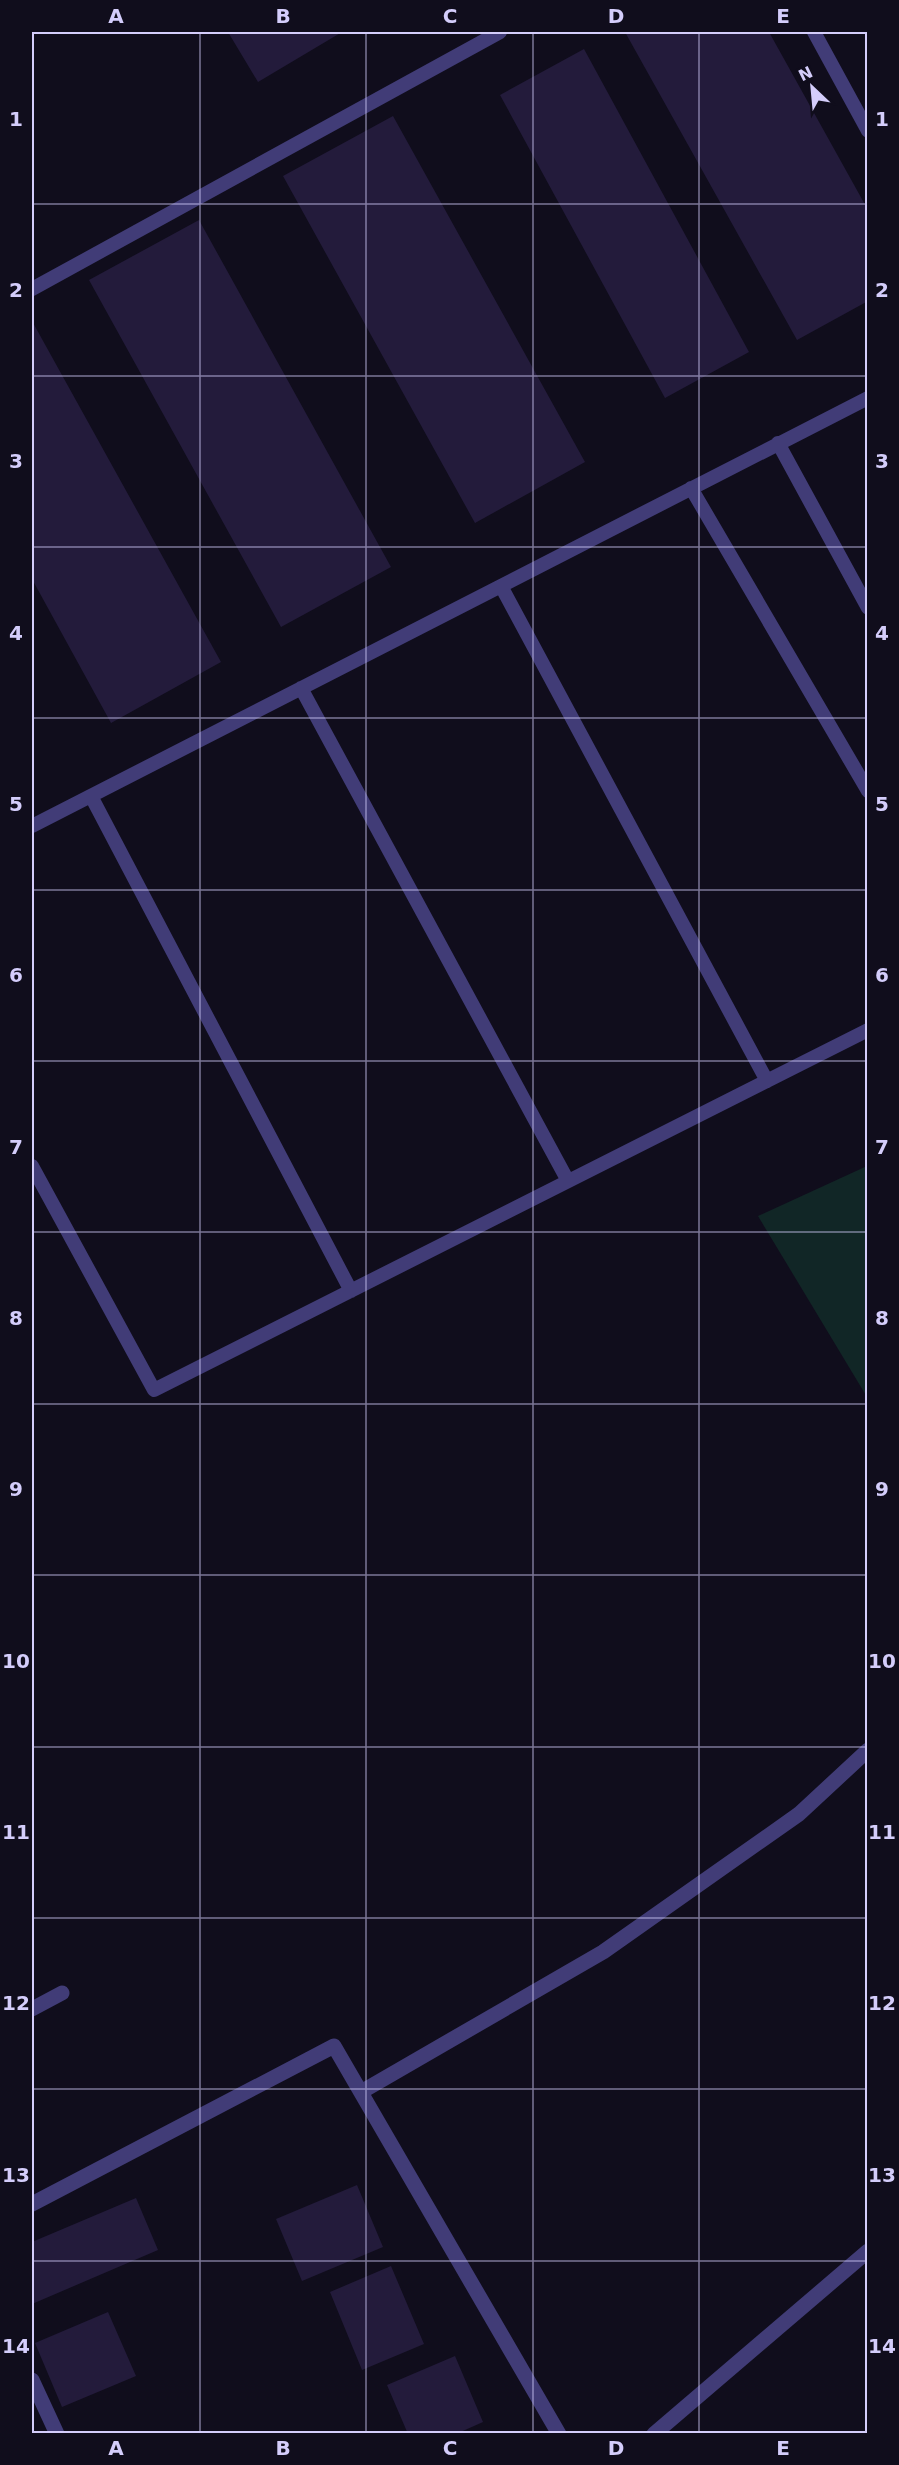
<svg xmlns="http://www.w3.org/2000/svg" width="899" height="2465" font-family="'DejaVu Sans',sans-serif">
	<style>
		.green { fill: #112626 }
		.building { fill: #231b3b }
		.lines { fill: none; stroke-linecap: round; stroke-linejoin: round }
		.lane { stroke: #413c77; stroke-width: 14 }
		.street { stroke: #413c77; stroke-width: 15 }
		.grid { fill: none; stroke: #d4cdfb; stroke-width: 1.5; stroke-opacity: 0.55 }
		.neatline { fill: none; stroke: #d4cdfb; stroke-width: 2 }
		.grid-label { font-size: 20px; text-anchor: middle; font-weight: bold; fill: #d4cdfb }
	</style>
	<rect width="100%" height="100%" fill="#100d1c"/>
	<!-- green -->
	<path class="green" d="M867,1166V1397L758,1216Z"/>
	<!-- building -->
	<path class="building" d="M228,32H342L258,82Z
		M625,32H769L868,210V301L797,340Z
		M584,49L749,352L665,398L500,95Z
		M393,116L585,462L475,523L283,176Z
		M199,220L391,567L281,627L89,280Z
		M32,321L221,662L111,723L32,579Z
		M357,2185L383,2247L302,2281L276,2219Z
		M136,2198L158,2250L32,2304V2242Z
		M391,2266L424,2344L362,2370L330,2292Z
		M108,2312L136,2376L62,2407L35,2343Z
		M455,2356L483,2422L456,2434H408L387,2385Z"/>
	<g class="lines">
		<!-- lane -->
		<path class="lane" d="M814,32L868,131
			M32,289L500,32
			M778,443L868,608
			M691,488L868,791
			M501,586L767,1081
			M301,688L568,1181
			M91,796L351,1291
			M32,826L868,398
			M32,1166L154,1390L868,1030"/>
		<!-- street -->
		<path class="street" d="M32,2009L62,1993
			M361,2092L603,1952L799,1814L868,1750
			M32,2204L334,2046L559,2434
			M32,2380L57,2434
			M654,2434L868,2251"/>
	</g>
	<!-- grid -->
	<path class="grid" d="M200,32V2434M366,32V2434M533,32V2434M699,32V2434M32,204H868M32,376H868M32,547H868M32,718H868M32,890H868M32,1061H868M32,1232H868M32,1404H868M32,1575H868M32,1747H868M32,1918H868M32,2089H868M32,2261H868"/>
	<!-- border -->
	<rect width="899" height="2465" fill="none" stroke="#100d1c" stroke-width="66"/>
	<!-- north arrow -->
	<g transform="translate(812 87) rotate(334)" stroke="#100d1c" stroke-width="4.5" paint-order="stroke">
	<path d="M0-4.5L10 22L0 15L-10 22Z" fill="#d4cdfb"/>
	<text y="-9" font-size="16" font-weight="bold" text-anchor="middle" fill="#d4cdfb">N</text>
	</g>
	<rect x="33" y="33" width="833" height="2399" class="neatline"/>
	<g class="grid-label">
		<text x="116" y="23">A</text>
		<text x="283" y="23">B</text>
		<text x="450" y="23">C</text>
		<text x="616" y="23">D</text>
		<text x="783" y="23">E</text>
		<text x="16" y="126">1</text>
		<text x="882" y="126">1</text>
		<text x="16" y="297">2</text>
		<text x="882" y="297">2</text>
		<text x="16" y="468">3</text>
		<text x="882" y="468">3</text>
		<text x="16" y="640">4</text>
		<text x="882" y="640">4</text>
		<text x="16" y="811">5</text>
		<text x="882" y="811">5</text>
		<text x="16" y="982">6</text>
		<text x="882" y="982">6</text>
		<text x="16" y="1154">7</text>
		<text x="882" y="1154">7</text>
		<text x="16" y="1325">8</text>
		<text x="882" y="1325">8</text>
		<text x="16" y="1496">9</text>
		<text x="882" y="1496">9</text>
		<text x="16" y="1668">10</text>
		<text x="882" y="1668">10</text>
		<text x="16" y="1839">11</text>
		<text x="882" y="1839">11</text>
		<text x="16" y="2010">12</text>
		<text x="882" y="2010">12</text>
		<text x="16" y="2182">13</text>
		<text x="882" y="2182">13</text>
		<text x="16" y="2353">14</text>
		<text x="882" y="2353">14</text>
		<text x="116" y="2455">A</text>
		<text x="283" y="2455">B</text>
		<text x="450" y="2455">C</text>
		<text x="616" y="2455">D</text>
		<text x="783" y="2455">E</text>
	</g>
</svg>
